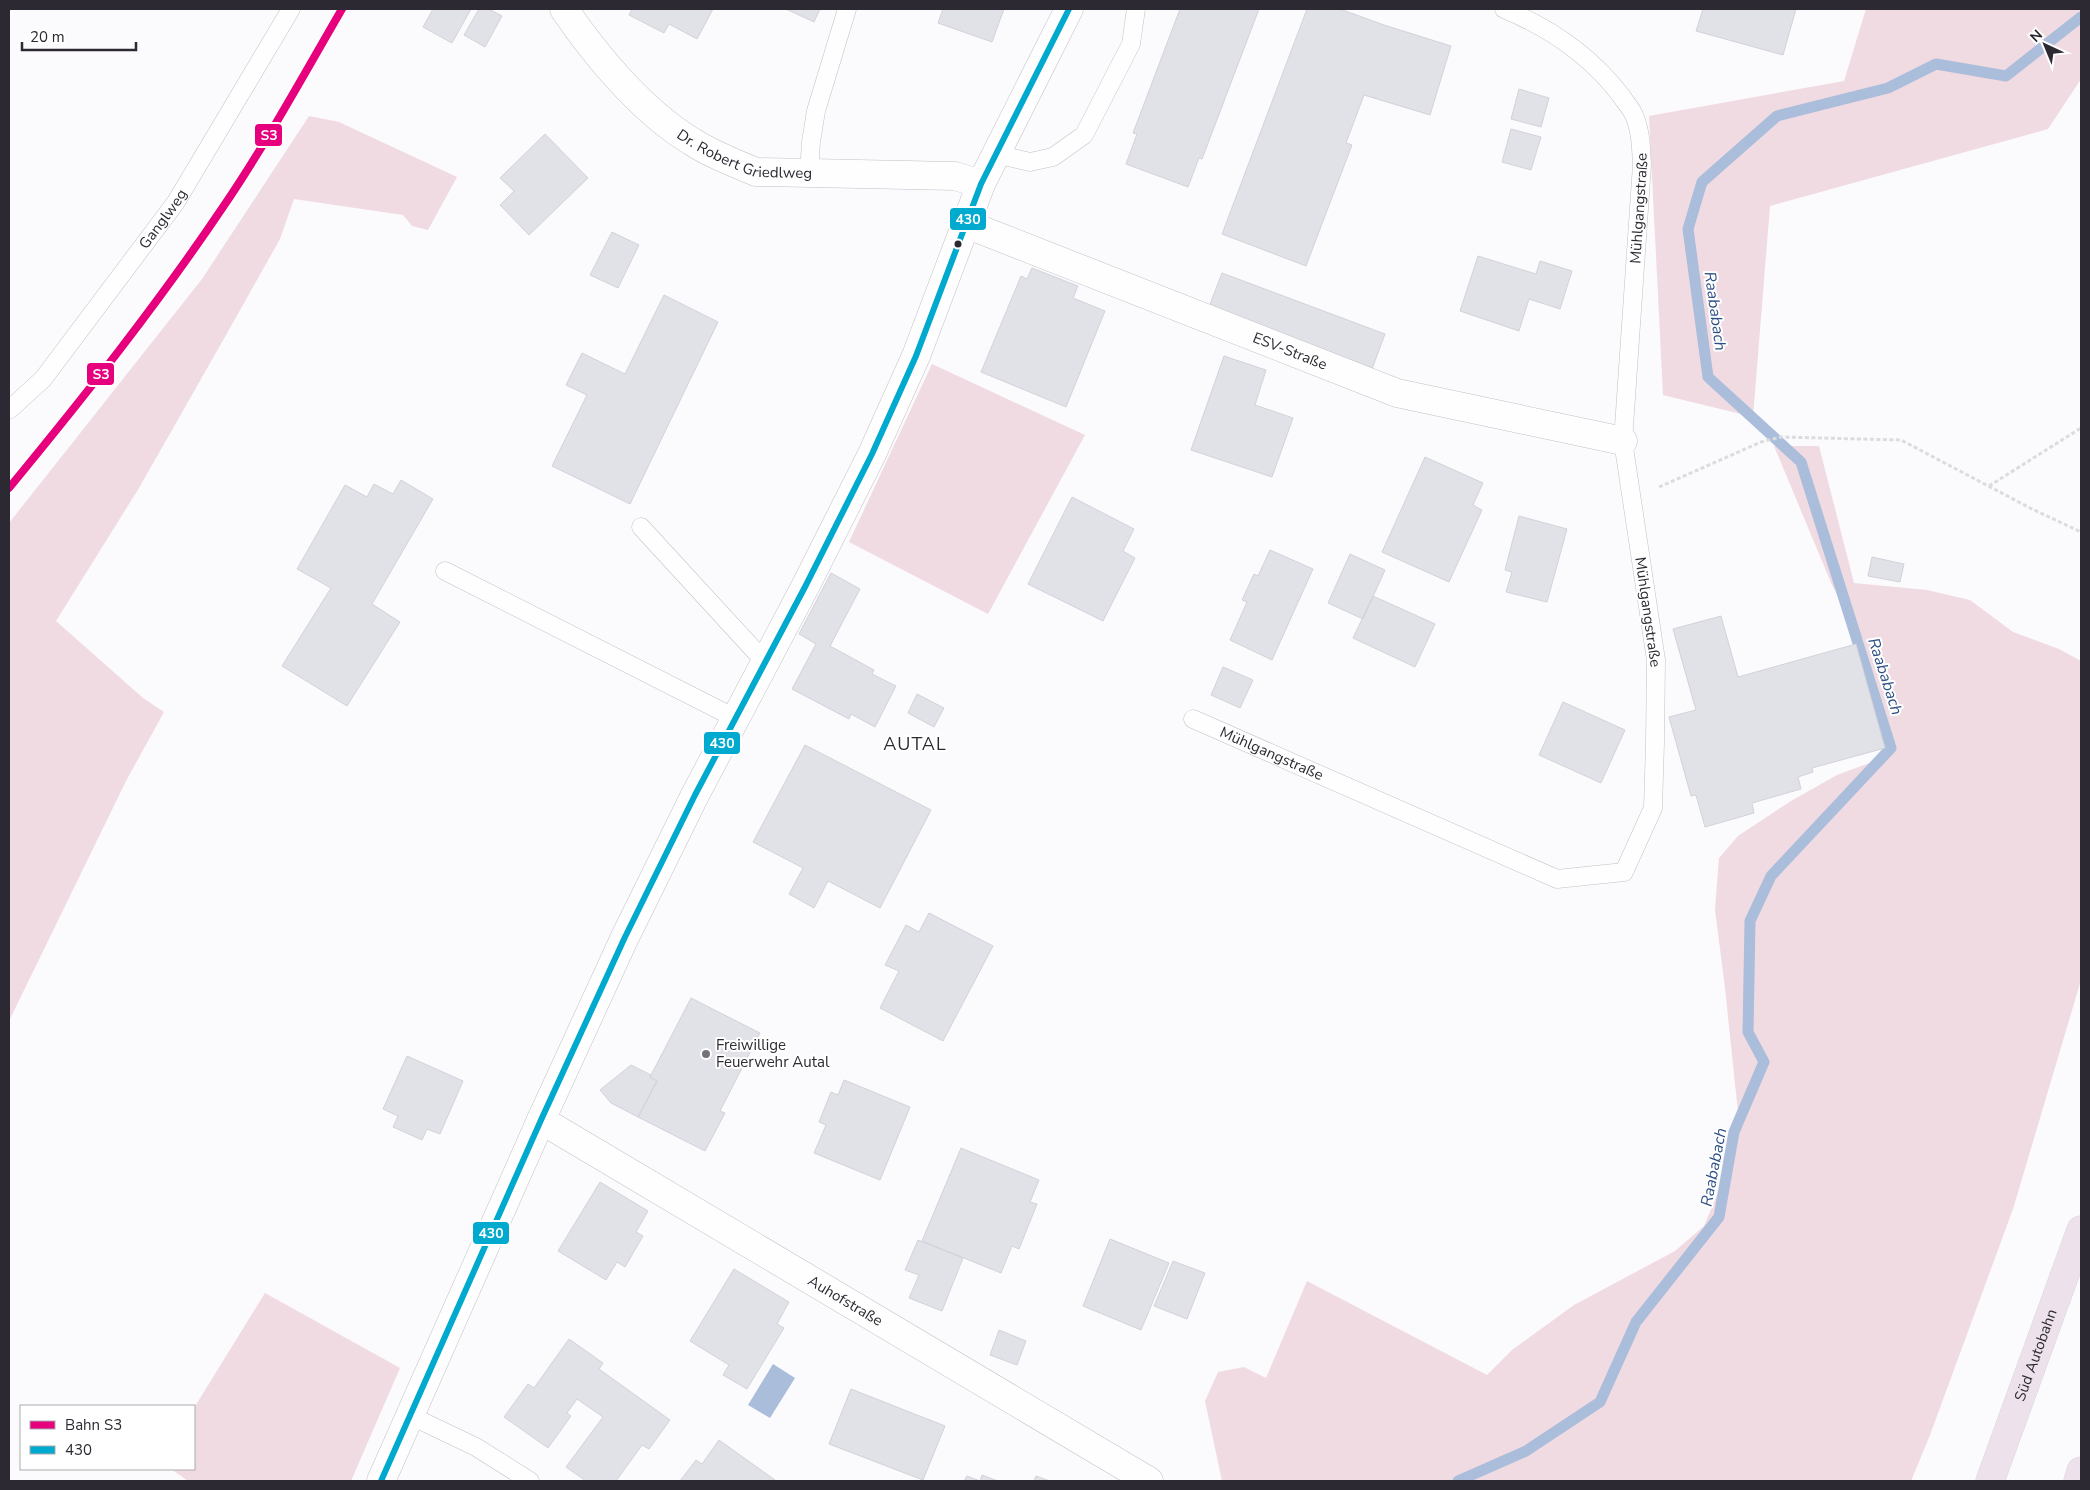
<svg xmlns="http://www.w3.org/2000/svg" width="2090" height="1490" font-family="'Nunito Sans',sans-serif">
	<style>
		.green { fill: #f1dbe2 }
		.water { fill: #aabddb }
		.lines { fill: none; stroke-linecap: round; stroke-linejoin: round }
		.stream { stroke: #aabddb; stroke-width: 11 }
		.building { fill: #e1e1e8; stroke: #d2d2d9 }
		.lane-casing { stroke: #c3c0c6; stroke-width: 19 }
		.street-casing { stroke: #c3c0c6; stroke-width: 29 }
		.secondary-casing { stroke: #c3c0c6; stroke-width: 29 }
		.highway-casing { stroke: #d8d7d9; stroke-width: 29 }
		.path { stroke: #dcdcde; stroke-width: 3; stroke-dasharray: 4 2.5; stroke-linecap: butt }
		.lane { stroke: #fefeff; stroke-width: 18 }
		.street { stroke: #fefeff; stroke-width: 28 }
		.secondary { stroke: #fefeff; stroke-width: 28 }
		.highway { stroke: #ede2eb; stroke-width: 28 }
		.bus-1-casing { stroke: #fff; stroke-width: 10 }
		.bus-1 { stroke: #00a9ce; stroke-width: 6 }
		.rail-1-casing { stroke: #fff; stroke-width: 11 }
		.rail-1 { stroke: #e6007e; stroke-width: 8 }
		.bus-dot { fill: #2d2932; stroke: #fff; stroke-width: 2 }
		.poi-dot { fill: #757279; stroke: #fff; stroke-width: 2 }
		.labels { text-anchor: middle; stroke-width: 4; stroke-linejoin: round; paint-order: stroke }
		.street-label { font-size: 15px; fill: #2d2932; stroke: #fff }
		.poi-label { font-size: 15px; fill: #2d2932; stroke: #fff; text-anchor: start }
		.water-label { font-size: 16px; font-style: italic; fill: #2c4f84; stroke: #fff }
		.quarter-label { font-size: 18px; letter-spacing: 1px; fill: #2d2932; stroke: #fff }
		.line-badge { stroke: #fff; stroke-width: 2 }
		.badge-label { font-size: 14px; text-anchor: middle; font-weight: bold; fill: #fff }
	</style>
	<rect width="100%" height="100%" fill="#fbfafd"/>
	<!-- green -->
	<path class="green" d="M1866,9H2081V79L2048,129L1770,206L1753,417L1663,395L1649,116L1844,81Z
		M309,116L339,122L457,177L428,230L412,226L403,215L294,199L280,239L230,328L139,488L56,621L143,698L164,712L126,781L9,1021V523L202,279Z
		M932,364L1085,435L988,614L849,542Z
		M1774,446H1819L1854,583L1927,590L1970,600L2013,632L2059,649L2081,661V980L2013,1209L1930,1435L1911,1481H1222L1205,1401L1218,1372L1244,1367L1266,1378L1307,1281L1487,1375L1512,1350L1574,1305L1675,1251L1704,1226L1724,1178L1739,1122L1725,988L1715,910L1719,858L1738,836L1791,801L1837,775L1891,755L1863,640L1832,585Z
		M265,1293L400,1368L351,1481H188L171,1469H194V1408Z"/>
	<!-- water -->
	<path class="water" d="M773,1364L795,1378L770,1418L748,1405Z"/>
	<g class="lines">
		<!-- stream -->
		<path class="stream" d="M1458,1481L1526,1451L1600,1402L1636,1322L1719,1217L1734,1132L1764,1062L1748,1032L1750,921L1771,876L1891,748L1801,462L1708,377L1688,229L1702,182L1777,116L1888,88L1936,64L2006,76L2081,17"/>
	</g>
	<!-- building -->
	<path class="building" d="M433,9H471L452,43L423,27Z
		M479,9H489L502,16L485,47L464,35Z
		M632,9H713L697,39L669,24L664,33L629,15Z
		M786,9H820L814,22Z
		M943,9H1004L992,42L938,23Z
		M1180,9H1259L1202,159L1199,158L1188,187L1126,164L1137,134L1133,133Z
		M1307,9H1340L1384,25L1451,46L1430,115L1364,95L1346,143L1352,145L1306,266L1222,234Z
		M1703,9H1796L1783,55L1696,31Z
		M1519,89L1549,98L1541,127L1511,119Z
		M1511,129L1541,137L1531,170L1502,162Z
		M545,134L588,178L529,235L500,205L514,191L500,178Z
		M612,232L639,245L618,288L590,275Z
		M1478,256L1536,274L1540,261L1572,271L1560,309L1529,299L1519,331L1460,311Z
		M1032,268L1078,286L1073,298L1105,311L1066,407L981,372L1021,276L1027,279Z
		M1222,273L1385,334L1372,369L1209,307Z
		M664,295L718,322L630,504L552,466L587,395L566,385L582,353L625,374Z
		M1224,356L1266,370L1255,405L1293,418L1272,477L1191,450Z
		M1425,457L1483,483L1473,505L1482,510L1449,582L1382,552Z
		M401,480L433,499L372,604L400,622L347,706L282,666L331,588L297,569L345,485L367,497L374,484L393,494Z
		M1072,497L1134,529L1123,551L1135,558L1103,621L1028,584Z
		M1519,516L1567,529L1547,602L1506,592L1512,572L1505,570Z
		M1270,550L1313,569L1272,660L1230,640L1247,602L1242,600L1254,574L1258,576Z
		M1350,554L1385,570L1363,619L1328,603Z
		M1872,557L1904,564L1900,582L1868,576Z
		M831,573L860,589L830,646L874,670L872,674L896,686L875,727L851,714L849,719L792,689L816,644L799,634Z
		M1373,596L1435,624L1415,667L1353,638Z
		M1721,616L1738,677L1856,644L1885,748L1812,768L1813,772L1798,777L1801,789L1752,803L1754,813L1705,827L1696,795L1691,796L1669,717L1696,710L1673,629Z
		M1223,667L1253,680L1240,708L1211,695Z
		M917,694L944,708L934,727L908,713Z
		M1563,702L1625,730L1601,783L1539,755Z
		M805,745L931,810L880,908L828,881L814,908L789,894L803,868L753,842Z
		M929,913L993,946L943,1041L880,1008L899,971L885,965L906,925L919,932Z
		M691,998L760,1033L720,1111L725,1113L705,1151L638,1117L657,1081L650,1077Z
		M407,1056L463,1081L440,1134L427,1129L422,1140L393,1127L398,1116L383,1109Z
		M631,1065L651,1075L650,1077L657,1081L638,1117L611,1103L600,1090Z
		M844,1080L910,1107L880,1180L814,1153L826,1125L819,1122L831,1092L838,1095Z
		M961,1148L1039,1180L1030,1202L1037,1204L1019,1249L1012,1246L1001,1273L922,1241Z
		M600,1182L648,1211L636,1232L643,1236L625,1267L617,1262L606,1280L558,1251Z
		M1110,1239L1169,1263L1141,1330L1083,1306Z
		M918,1240L963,1258L942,1311L909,1298L919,1275L905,1270Z
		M1173,1261L1205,1273L1187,1319L1154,1306Z
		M734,1269L789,1302L777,1324L784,1328L747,1389L723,1375L729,1365L690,1341Z
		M999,1330L1026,1341L1017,1365L990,1355Z
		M569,1339L603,1363L599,1369L670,1420L649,1449L642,1445L616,1481H586L566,1467L603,1417L577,1399L567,1413L571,1416L548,1448L504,1417L528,1384L534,1388Z
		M851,1389L945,1426L923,1480L829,1444Z
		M719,1440L775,1480L774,1481H680L696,1460L702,1464Z
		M982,1475L998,1481H964L967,1476L980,1481Z
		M1036,1476L1050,1481H1034Z"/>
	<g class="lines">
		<defs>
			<g id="lane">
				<path d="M996,154L1030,162L1053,157L1084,135L1131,44L1136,9"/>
				<path d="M809,173L811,142L816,111L847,9"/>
				<path id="s1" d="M9,410L43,379L176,202L291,9"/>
				<path d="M641,527L765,662"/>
				<path d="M445,571L735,718"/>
				<path id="s2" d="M1193,719L1557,879L1624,872L1653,808L1655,743L1656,660L1623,441L1642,165C1641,148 1641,129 1633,113C1630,107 1625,102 1622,97C1592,57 1550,28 1504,9"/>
				<path d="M409,1415L476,1447L530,1481"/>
			</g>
			<g id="street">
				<path id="s3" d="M564,9C596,56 642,111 691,141C711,154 734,163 756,172L955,176L981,184"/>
				<path id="s4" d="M966,224L1397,393L1623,441"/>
				<path id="s5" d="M541,1120L1149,1481"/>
			</g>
			<path id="secondary" d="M381,1481L541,1120L625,937L695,795L806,585L872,454L916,356L981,184L1069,9"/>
			<g id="highway">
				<path id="s6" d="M1990,1481L2081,1230"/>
				<path d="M2078,1481L2081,1471"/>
			</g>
		</defs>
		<!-- lane casing -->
		<use href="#lane" class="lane-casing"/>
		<!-- street casing -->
		<use href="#street" class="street-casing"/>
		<!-- secondary casing -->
		<use href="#secondary" class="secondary-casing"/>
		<!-- highway casing -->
		<use href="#highway" class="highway-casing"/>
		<!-- path -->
		<path class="path" d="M1989,486L2081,428
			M1659,487L1761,442L1781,437L1901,440L2032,509L2081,532"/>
		<!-- lane -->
		<use href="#lane" class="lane"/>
		<!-- street -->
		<use href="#street" class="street"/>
		<!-- secondary -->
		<use href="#secondary" class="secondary"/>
		<!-- highway -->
		<use href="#highway" class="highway"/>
		<defs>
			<path id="bus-1" d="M381,1481L541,1120L625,937L695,795L806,585L872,454L916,356L981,184L1069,9"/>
		</defs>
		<!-- bus-1 casing -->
		<use href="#bus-1" class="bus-1-casing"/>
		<!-- bus-1 -->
		<use href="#bus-1" class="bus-1"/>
		<defs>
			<path id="rail-1" d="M9,488C84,397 157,305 223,207C266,144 303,76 342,9"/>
		</defs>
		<!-- rail-1 casing -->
		<use href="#rail-1" class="rail-1-casing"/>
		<!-- rail-1 -->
		<use href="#rail-1" class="rail-1"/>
	</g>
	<!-- markers -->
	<circle class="bus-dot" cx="958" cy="244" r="4.5"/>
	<circle class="poi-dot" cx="706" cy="1054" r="5"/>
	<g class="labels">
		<!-- street labels -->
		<g class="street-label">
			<text dy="5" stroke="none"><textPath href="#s3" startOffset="241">Dr. Robert Griedlweg</textPath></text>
			<text dy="5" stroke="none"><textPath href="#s2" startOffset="1138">Mühlgangstraße</textPath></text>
			<text dy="5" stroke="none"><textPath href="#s1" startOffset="246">Ganglweg</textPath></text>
			<text dy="5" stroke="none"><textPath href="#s4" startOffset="348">ESV-Straße</textPath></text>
			<text transform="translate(1648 612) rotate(82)" y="5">Mühlgangstraße</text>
			<text dy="5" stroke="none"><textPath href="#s2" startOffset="86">Mühlgangstraße</textPath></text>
			<text dy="5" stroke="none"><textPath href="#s5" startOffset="354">Auhofstraße</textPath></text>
			<text dy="5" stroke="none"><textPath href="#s6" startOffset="134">Süd Autobahn</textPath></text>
		</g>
		<!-- poi labels -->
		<g class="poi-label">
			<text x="716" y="1050">Freiwillige<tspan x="716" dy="17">Feuerwehr Autal</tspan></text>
		</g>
		<!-- water labels -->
		<g class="water-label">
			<text transform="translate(1716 311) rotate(82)" y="6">Raababach</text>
			<text transform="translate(1886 676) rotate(72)" y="6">Raababach</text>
			<text transform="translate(1713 1167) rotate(-79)" y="6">Raababach</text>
		</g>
		<!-- quarter labels -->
		<g class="quarter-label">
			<text x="915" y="750">AUTAL</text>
		</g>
	</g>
	<g class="line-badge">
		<rect x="254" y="123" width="29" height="24" rx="5" fill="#e6007e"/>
		<rect x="949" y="207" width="38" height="24" rx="5" fill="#00a9ce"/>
		<rect x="86" y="362" width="29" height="24" rx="5" fill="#e6007e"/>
		<rect x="703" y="731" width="38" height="24" rx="5" fill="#00a9ce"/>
		<rect x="472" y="1221" width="38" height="24" rx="5" fill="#00a9ce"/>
	</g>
	<g class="badge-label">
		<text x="269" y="140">S3</text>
		<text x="968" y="224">430</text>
		<text x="101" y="379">S3</text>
		<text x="722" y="748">430</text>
		<text x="491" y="1238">430</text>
	</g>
	<!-- border -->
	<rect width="2090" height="1490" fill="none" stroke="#2d2932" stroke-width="20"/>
	<!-- legend -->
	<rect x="20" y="1405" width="175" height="65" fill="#ffffff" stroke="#aba9ad"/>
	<rect x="30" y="1421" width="25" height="8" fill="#e6007e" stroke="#aba9ad"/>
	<text x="65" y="1430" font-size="15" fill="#2d2932">Bahn S3</text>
	<rect x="30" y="1446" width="25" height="8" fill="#00a9ce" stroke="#aba9ad"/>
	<text x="65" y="1455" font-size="15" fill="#2d2932">430</text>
	<!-- north arrow -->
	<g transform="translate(2045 45) rotate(316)" stroke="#ffffff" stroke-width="4" paint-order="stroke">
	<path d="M0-4L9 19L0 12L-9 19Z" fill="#2d2932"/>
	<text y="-8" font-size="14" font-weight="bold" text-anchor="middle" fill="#2d2932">N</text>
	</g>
	<!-- scale -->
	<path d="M22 42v8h114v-8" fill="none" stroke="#2d2932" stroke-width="2.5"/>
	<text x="30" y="42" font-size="15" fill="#2d2932" stroke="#ffffff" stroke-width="4" paint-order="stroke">20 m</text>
</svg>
